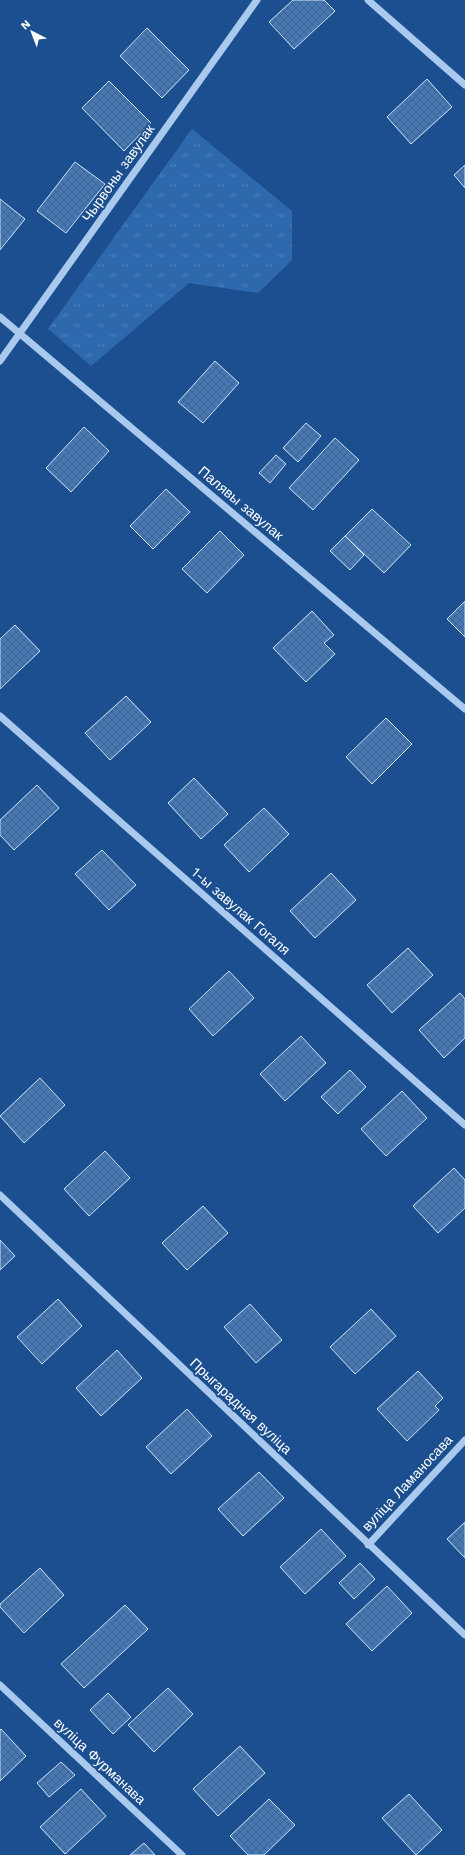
<svg xmlns="http://www.w3.org/2000/svg" width="465" height="1855" font-family="'Work Sans',sans-serif">
	<style>
		.grass { fill: url(#grass-tufts) }
		.building { fill: url(#building-cross-hatch); stroke: #cfe3fa }
		.lines { fill: none; stroke-linecap: round; stroke-linejoin: round }
		.minor { stroke: #a9c9ee; stroke-width: 7 }
		.labels { text-anchor: middle; stroke-width: 3.5; stroke-linejoin: round; paint-order: stroke }
		.street-label { font-size: 14px; fill: #fff; stroke: #1b4f8f }
	</style>
	<defs>
		<pattern id="grass-tufts" width="24" height="20" patternUnits="userSpaceOnUse"><rect width="24" height="20" fill="#2e69ad"/><path d="M3 7l-1-3M5 7V3M7 7l1-3M15 17l-1-3M17 17v-4M19 17l1-3" fill="none" stroke="#4d80b9"/></pattern>
		<pattern id="building-cross-hatch" width="8" height="8" patternUnits="userSpaceOnUse"><rect width="8" height="8" fill="#4478b7"/><path d="M0 0l8 8M0 8l8-8" fill="none" stroke="#486282"/></pattern>
	</defs>
	<rect width="100%" height="100%" fill="#1b4f8f"/>
	<!-- grass -->
	<path class="grass" d="M192,129L292,211V260L258,293L189,283L91,366L48,329Z"/>
	<!-- building -->
	<path class="building" d="M293,0H324L335,11L294,49L269,22Z
		M147,28L189,70L162,98L120,56Z
		M427,79L452,107L411,144L387,117Z
		M109,81L151,123L124,151L82,108Z
		M75,162L105,184L66,233L37,211Z
		M465,165V188L454,175Z
		M0,199L25,219L0,250Z
		M215,361L239,383L203,423L178,402Z
		M306,423L321,436L298,462L283,448Z
		M84,427L109,451L71,492L46,468Z
		M335,438L359,460L313,510L289,488Z
		M276,455L286,464L270,483L259,473Z
		M166,489L190,512L153,549L130,526Z
		M372,509L411,545L384,573L345,536Z
		M220,531L244,555L207,593L182,569Z
		M345,536L364,555L350,570L330,551Z
		M465,601V637L447,619Z
		M312,611L334,635L324,643L335,654L306,682L273,648Z
		M15,625L40,651L0,689V639Z
		M126,696L151,722L110,760L85,733Z
		M386,718L412,744L372,784L346,757Z
		M194,778L228,814L201,839L168,803Z
		M37,785L59,808L14,850L0,835V820Z
		M264,808L289,834L249,872L224,845Z
		M102,850L136,885L109,910L75,874Z
		M331,873L356,900L315,938L290,911Z
		M408,948L433,975L392,1013L367,985Z
		M229,971L254,998L213,1036L189,1009Z
		M460,993L465,999V1038L444,1058L419,1030Z
		M301,1036L326,1063L285,1101L260,1074Z
		M350,1070L366,1087L338,1114L321,1097Z
		M40,1078L65,1105L24,1143L0,1116Z
		M402,1091L427,1118L386,1156L361,1129Z
		M105,1151L130,1178L89,1216L64,1189Z
		M454,1168L465,1180V1208L438,1233L413,1206Z
		M203,1206L228,1233L187,1270L162,1243Z
		M0,1240L15,1256L0,1270Z
		M58,1299L82,1326L42,1364L17,1337Z
		M250,1304L282,1340L256,1363L224,1327Z
		M371,1309L396,1336L355,1374L330,1347Z
		M117,1350L142,1378L101,1416L76,1388Z
		M418,1371L443,1398L435,1406L439,1410L407,1441L377,1409Z
		M187,1409L212,1436L171,1474L146,1447Z
		M259,1472L284,1498L243,1536L218,1509Z
		M465,1522V1558L447,1539Z
		M321,1529L346,1556L305,1594L280,1567Z
		M360,1563L375,1579L354,1599L339,1583Z
		M40,1568L64,1595L24,1633L0,1607V1604Z
		M387,1586L412,1613L372,1651L346,1624Z
		M125,1605L148,1629L84,1688L61,1664Z
		M168,1688L193,1714L154,1752L128,1725Z
		M108,1693L131,1717L113,1734L90,1710Z
		M1,1729L26,1756L0,1781V1730Z
		M240,1746L265,1773L218,1816L193,1789Z
		M61,1762L75,1775L49,1797L37,1783Z
		M81,1789L106,1816L65,1854L40,1827Z
		M409,1794L442,1830L416,1855L382,1818Z
		M269,1799L295,1825L264,1855H248L230,1836Z
		M144,1843L155,1855H130Z"/>
	<g class="lines">
		<!-- minor -->
		<path class="minor" d="M368,0L465,85
			M0,317L465,709
			M0,361L257,0
			M0,716L465,1125
			M0,1195L465,1635
			M368,1545L465,1440
			M0,1685L182,1855"/>
	</g>
	<g class="labels">
		<!-- street labels -->
		<g class="street-label">
			<text transform="translate(118 173) rotate(-55)" y="5">Чырвоны завулак</text>
			<text transform="translate(241 503) rotate(40)" y="5">Палявы завулак</text>
			<text transform="translate(241 911) rotate(41)" y="5">1-ы завулак Гогаля</text>
			<text transform="translate(241 1406) rotate(43)" y="5">Прыгарадная вуліца</text>
			<text transform="translate(407 1483) rotate(-47)" y="5">вуліца Ламаносава</text>
			<text transform="translate(100 1761) rotate(43)" y="5">вуліца Фурманава</text>
		</g>
	</g>
	<!-- north arrow -->
	<g transform="translate(32 32) rotate(318)" stroke="#1b4f8f" stroke-width="3" paint-order="stroke">
	<path d="M0-3L7 15L0 10L-7 15Z" fill="#ffffff"/>
	<text y="-6" font-size="11" font-weight="bold" text-anchor="middle" fill="#ffffff">N</text>
	</g>
</svg>
